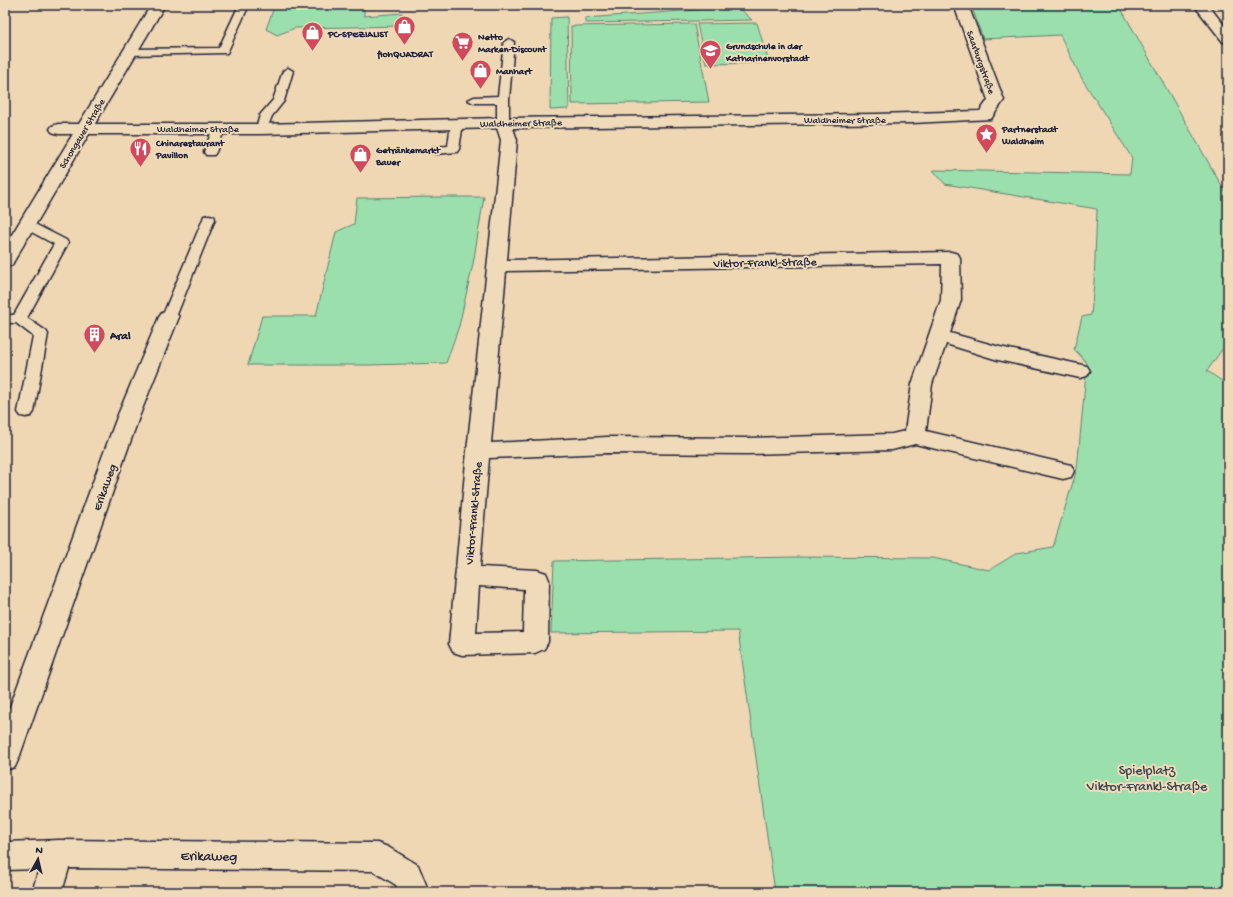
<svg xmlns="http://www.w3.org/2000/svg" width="1233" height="897" font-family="'Gochi Hand',sans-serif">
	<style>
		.green { fill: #9be0ac; stroke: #5e8174 }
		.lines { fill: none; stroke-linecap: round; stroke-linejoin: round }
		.lane-casing { stroke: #22223b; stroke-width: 3 }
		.street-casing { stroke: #22223b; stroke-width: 3 }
		.secondary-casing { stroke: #22223b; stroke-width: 3 }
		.lane { fill: #efdbb9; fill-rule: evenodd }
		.street { fill: #efdbb9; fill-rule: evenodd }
		.secondary { fill: #efdbb9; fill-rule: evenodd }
		.labels { text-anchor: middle; stroke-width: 4; stroke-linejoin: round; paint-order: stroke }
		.far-poi-label { font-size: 10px; font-weight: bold; fill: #22223b; stroke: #efdbb9; text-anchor: start }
		.far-street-label { font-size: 10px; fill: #22223b; stroke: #efdbb9 }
		.street-label { font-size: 12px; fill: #22223b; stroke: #efdbb9 }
		.poi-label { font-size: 12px; font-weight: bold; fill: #22223b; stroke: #efdbb9; text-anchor: start }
		.near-park-label { font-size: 14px; fill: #3a4852; stroke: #efdbb9 }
		.near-street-label { font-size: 14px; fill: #22223b; stroke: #efdbb9 }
	</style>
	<rect width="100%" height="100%" fill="#efd7b4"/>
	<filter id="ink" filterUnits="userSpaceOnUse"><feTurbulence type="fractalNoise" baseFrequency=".025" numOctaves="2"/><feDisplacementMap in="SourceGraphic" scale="8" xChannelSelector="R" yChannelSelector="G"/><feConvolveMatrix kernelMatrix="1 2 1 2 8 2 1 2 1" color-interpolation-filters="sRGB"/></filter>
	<g filter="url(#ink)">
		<!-- green -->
		<path class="green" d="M278,5H298L302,8L325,5H364V16L402,13L404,26L295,28L277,35L266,29L273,10Z
			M971,5H1119L1228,197V341L1207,371L1228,385V892H775L738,631L551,633L554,561L799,557L933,558L989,570L1017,553L1053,547L1077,469L1087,363L1074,349L1082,317L1091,315L1094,282L1097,209L945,184L933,170L1130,174L1132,158L1081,77L1060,35L983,39Z
			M738,7L752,20L585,23V18Z
			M567,17L569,109L550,110L551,18Z
			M757,23L769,63L706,64L697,24Z
			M694,24L709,102L572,104L571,26Z
			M443,197H484L473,264L459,326L446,363L368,365H248L262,316H316L336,232L354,224L357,198Z"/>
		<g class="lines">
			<defs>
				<path id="lane" d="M239,5H249L227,53L130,55L125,52L130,49L219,48Z
					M509,39L514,42L509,99V123L507,125H499L497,123V103H474L468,100L474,97L498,96L504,42Z
					M288,68L293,71L284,101L272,116L266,131H258L256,129L260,115L273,100L283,71Z
					M457,120L461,121L463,123L459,149L457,152L436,154L432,153L430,150L432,147L448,146L451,123L453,121Z
					M219,125L223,126L225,128L216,152L214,155H206L204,152L213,128L215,126Z
					M209,215L214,216L215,219L176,317L174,320L169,321L164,320L162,317L203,219L204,216Z
					M27,220L66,240L68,243L27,318L46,331L48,334L34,412L31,416L26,417L21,416L18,412L33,336L16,323H5V315H14L54,244L22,227L21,224L22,221Z"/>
				<path id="street" d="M954,5H968L1004,100L991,119L912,123L513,128L517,140L507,260L951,252L958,254L960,258L961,300L950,333L1000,347L1087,366L1090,371L1087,376L1080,378L998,360L946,344L932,384L926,431L1071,465L1074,471L1071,477L1063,479L915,444L892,450L748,454L607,453L489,458L480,567L537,570L546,573L549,580L548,642L544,649L535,653L462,655L453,652L449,644L467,451L501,140L497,128L262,134H58L52,132L50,129L52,126L58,124H262L503,118L876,114L980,111L988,100ZM942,264L941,300L912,384L905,431L892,434L748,438L607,437L491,443L506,271ZM479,586L524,589L523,632L476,633Z
					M1194,5H1208L1228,30V43L1223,42Z
					M169,311L176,313L179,317L139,417L19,758L15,767L5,770V720L117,417L159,317L162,313Z
					M59,840L377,843L388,847L418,865L429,892H399L396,885L373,871L69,868L62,892H32L39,869L5,870V842Z"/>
				<path id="secondary" d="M151,5H165L14,261L12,265L5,267V246Z"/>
			</defs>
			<!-- lane casing -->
			<use href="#lane" class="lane-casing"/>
			<!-- street casing -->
			<use href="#street" class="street-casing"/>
			<!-- secondary casing -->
			<use href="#secondary" class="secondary-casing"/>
			<!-- lane -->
			<use href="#lane" class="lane"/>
			<!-- street -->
			<use href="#street" class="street"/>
			<!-- secondary -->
			<use href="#secondary" class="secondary"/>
		</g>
	</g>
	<!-- icons -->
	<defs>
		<symbol id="shop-pin" viewBox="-11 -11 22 30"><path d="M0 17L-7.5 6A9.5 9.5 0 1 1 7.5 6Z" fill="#d1495b" stroke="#efdbb9"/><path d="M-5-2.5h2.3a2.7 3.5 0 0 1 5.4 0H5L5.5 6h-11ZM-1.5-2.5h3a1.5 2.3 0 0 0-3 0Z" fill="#fff"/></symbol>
		<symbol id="supermarket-pin" viewBox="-11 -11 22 30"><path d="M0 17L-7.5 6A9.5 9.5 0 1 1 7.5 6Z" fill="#d1495b" stroke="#efdbb9"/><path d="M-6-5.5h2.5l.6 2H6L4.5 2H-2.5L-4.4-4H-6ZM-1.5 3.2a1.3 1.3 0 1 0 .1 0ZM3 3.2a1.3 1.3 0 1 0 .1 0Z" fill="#fff"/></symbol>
		<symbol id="school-pin" viewBox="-11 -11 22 30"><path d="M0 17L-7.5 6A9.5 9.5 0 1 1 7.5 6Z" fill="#d1495b" stroke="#efdbb9"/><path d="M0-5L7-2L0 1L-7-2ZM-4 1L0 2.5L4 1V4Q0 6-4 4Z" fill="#fff"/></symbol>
		<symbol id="sight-pin" viewBox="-11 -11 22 30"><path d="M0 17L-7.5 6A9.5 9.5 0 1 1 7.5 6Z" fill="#d1495b" stroke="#efdbb9"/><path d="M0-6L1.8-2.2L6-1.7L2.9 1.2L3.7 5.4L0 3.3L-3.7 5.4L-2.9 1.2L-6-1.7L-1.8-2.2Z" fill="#fff"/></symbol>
		<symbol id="restaurant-pin" viewBox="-11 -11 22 30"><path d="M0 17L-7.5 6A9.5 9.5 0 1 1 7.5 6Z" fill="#d1495b" stroke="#efdbb9"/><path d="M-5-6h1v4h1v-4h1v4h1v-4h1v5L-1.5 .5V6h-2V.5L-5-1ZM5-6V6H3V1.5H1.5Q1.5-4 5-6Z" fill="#fff"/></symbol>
		<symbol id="building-pin" viewBox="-11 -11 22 30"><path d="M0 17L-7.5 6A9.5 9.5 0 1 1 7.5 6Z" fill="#d1495b" stroke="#efdbb9"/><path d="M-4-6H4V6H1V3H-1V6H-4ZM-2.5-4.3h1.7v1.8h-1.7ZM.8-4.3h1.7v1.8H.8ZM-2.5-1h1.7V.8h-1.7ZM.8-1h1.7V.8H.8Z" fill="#fff"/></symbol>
	</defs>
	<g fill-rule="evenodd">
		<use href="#shop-pin" x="392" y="14" width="25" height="34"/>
		<use href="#shop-pin" x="300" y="20" width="25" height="34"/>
		<use href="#supermarket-pin" x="450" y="30" width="25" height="34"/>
		<use href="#school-pin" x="698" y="38" width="25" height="34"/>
		<use href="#shop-pin" x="468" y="58" width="25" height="34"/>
		<use href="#sight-pin" x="974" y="122" width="25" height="34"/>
		<use href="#restaurant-pin" x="128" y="136" width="25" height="34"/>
		<use href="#shop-pin" x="348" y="142" width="25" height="34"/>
		<use href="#building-pin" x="82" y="322" width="25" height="34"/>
	</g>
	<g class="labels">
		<!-- far-poi labels -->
		<g class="far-poi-label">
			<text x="328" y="37">PC-SPEZIALIST</text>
			<text x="478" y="40">Netto<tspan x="478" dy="12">Marken-Discount</tspan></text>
			<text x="726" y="49">Grundschule in der<tspan x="726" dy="12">Katharinenvorstadt</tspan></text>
			<text x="405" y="57" text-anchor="middle">flohQUADRAT</text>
			<text x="496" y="74">Manhart</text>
			<text x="1002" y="132">Partnerstadt<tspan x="1002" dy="12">Waldheim</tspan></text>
			<text x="156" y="146">Chinarestaurant<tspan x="156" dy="12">Pavillon</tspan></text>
			<text x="376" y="153">Getränkemarkt<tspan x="376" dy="12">Bauer</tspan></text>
		</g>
		<!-- far-street labels -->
		<g class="far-street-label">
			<text transform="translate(982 62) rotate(70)" y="4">Saarburgstraße</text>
			<text x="845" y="123">Waldheimer Straße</text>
			<text transform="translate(521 122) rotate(-1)" y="4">Waldheimer Straße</text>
			<text x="198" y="132">Waldheimer Straße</text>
			<text transform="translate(81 133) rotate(-59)" y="4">Schongauer Straße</text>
		</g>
		<!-- street labels -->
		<g class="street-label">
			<text transform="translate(765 262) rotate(-1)" y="4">Viktor-Frankl-Straße</text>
			<text transform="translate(104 487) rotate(-70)" y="4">Erikaweg</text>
			<text transform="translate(473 513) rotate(-85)" y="4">Viktor-Frankl-Straße</text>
		</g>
		<!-- poi labels -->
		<g class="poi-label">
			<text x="110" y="339">Aral</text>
		</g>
		<!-- near-park labels -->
		<g class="near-park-label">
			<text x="1147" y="774">Spielplatz<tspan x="1147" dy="16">Viktor-Frankl-Straße</tspan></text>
		</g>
		<!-- near-street labels -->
		<g class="near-street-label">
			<text transform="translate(209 855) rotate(1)" y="5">Erikaweg</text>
		</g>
	</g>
	<!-- margin -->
	<rect width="1233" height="897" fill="none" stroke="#efdbb9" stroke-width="20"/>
	<rect x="10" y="10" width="1213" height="877" fill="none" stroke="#22223b" stroke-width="1.5" filter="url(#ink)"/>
	<!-- north arrow -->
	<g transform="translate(38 859) rotate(8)" stroke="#efdbb9" stroke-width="3" paint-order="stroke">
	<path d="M0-3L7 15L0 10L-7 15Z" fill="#22223b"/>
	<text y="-6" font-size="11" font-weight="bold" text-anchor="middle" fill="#22223b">N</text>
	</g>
</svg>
